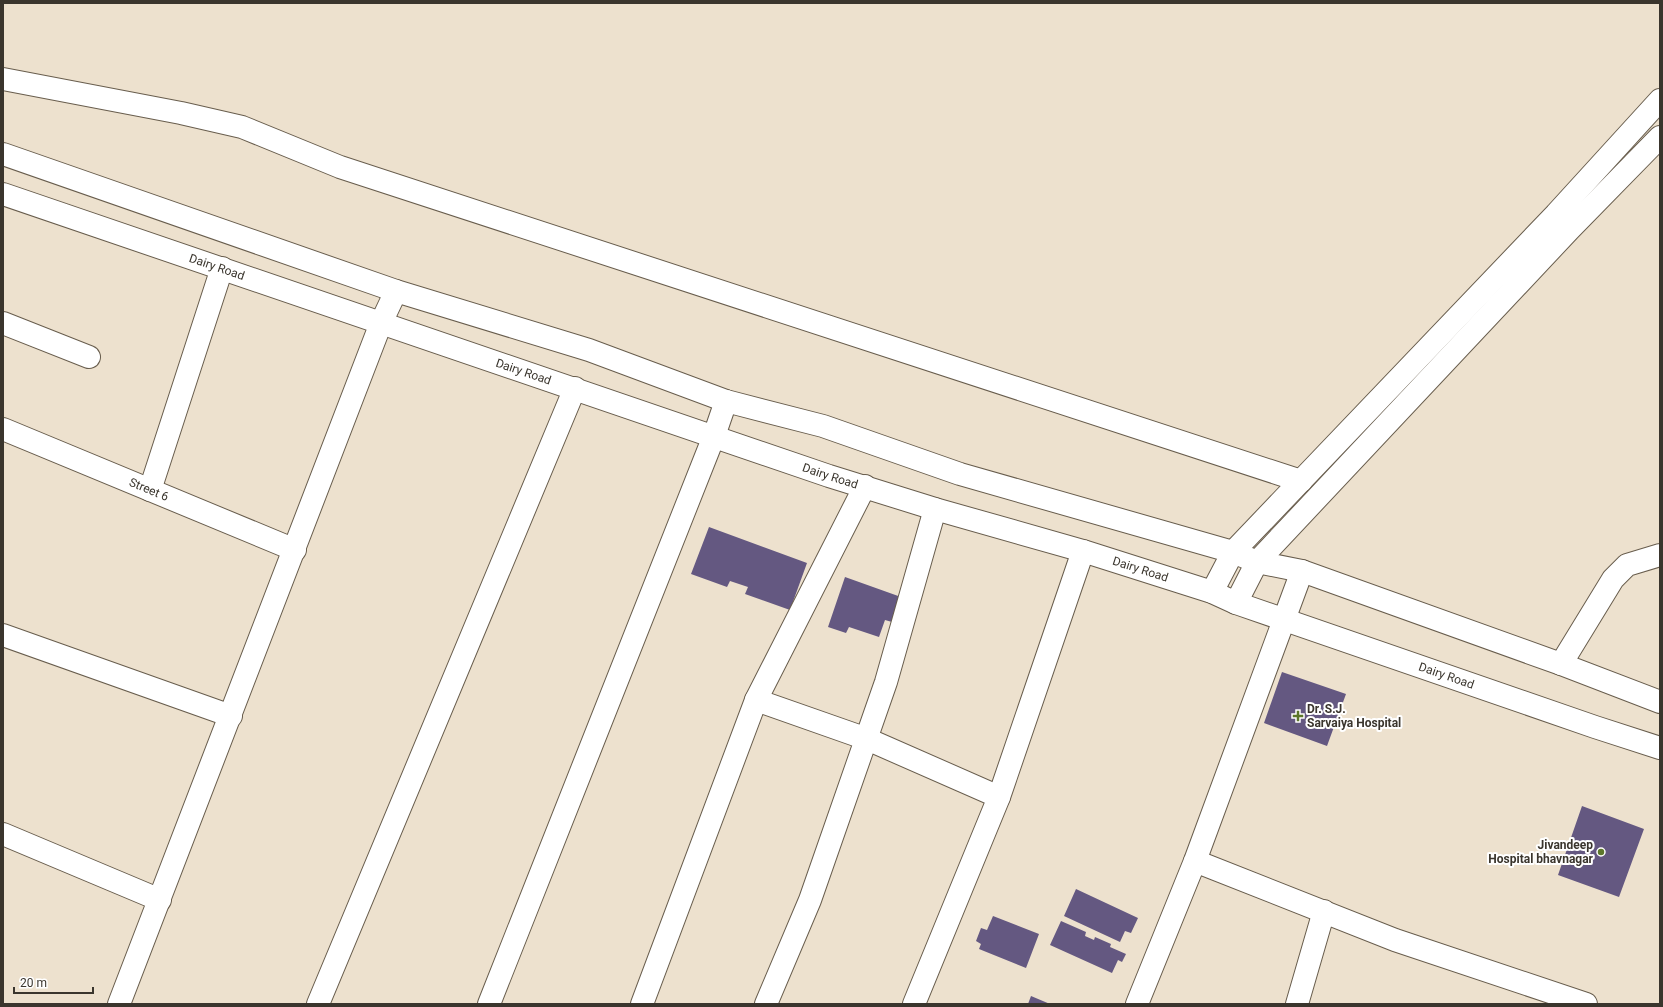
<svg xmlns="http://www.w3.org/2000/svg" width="1663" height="1007" font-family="Roboto,sans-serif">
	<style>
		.building { fill: #645881 }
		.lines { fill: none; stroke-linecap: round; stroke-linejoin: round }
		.minor-casing { stroke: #685d4d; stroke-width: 24 }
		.major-casing { stroke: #685d4d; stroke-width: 24 }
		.minor { stroke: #fff; stroke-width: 22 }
		.major { stroke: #fff; stroke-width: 22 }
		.poi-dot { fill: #5c772b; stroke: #fff; stroke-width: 1.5 }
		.labels { text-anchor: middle; stroke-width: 4; stroke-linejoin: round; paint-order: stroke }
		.street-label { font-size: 12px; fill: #3a352d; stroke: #fff }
		.poi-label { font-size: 12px; font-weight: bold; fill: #3a352d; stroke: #fff; text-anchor: start }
	</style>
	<rect width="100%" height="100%" fill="#ede1ce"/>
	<!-- building -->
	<path class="building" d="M709,527L807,563L790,610L745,594L748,587L730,581L727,587L691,574Z
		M845,577L901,597L892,622L885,620L879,637L849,627L846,633L828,627Z
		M1282,672L1346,694L1327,746L1264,723Z
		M1582,806L1644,829L1619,897L1558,875Z
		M1076,889L1138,918L1131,933L1125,931L1120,942L1064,916Z
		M993,916L1039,934L1026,968L979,949L981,944L976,941L981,928L987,930Z
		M1061,921L1086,932L1085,936L1094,940L1095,937L1111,944L1110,947L1126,954L1122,962L1118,960L1112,973L1050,945Z
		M1031,996L1050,1004H1028Z"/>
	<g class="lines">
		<defs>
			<g id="minor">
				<path d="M3,79L181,113L242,127L340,167L1301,481"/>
				<path d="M3,323L89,357"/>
				<path id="s1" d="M3,429L295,550"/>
				<path d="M150,490L222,268"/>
				<path d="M1212,592L1233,552L1556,214L1660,100"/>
				<path d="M1236,603L1257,562L1569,230L1660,137"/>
				<path d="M3,635L231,716"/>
				<path d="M1561,664L1613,579L1627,565L1660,555"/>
				<path d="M756,700L867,739L999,797"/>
				<path d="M3,834L160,900"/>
				<path d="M1195,861L1395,940L1586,1004"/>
				<path d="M119,1004L381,323L396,291"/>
				<path d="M318,1004L575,388"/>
				<path d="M489,1004L714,436L726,401"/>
				<path d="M642,1004L756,700L865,486"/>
				<path d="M766,1004L810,900L886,682L935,509"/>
				<path d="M914,1004L999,797L1083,551"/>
				<path d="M1137,1004L1195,861L1302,571"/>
				<path d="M1297,1004L1324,911"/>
			</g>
			<g id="major">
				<path d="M3,154L396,291L589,350L726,401L823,426L960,474L1233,552L1257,562L1302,571L1561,664L1660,702"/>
				<path id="s2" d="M3,194L829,476L935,509L1083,551L1212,592L1236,603L1595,727L1660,748"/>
			</g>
		</defs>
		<!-- minor casing -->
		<use href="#minor" class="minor-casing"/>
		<!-- major casing -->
		<use href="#major" class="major-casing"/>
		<!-- minor -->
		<use href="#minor" class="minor"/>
		<!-- major -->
		<use href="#major" class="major"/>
	</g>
	<!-- markers -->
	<g class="poi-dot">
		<path d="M1296 710h4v4h4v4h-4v4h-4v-4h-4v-4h4z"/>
		<circle cx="1601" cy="852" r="4"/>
	</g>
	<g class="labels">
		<!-- street labels -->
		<g class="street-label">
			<text dy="4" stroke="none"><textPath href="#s2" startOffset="226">Dairy Road</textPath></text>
			<text dy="4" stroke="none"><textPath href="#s2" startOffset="550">Dairy Road</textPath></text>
			<text dy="4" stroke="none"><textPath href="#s2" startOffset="874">Dairy Road</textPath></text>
			<text dy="4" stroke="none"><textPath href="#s1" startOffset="158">Street 6</textPath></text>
			<text dy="4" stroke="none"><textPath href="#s2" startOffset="1198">Dairy Road</textPath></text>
			<text dy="4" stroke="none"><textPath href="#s2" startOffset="1522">Dairy Road</textPath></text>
		</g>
		<!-- poi labels -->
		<g class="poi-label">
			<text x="1307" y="713">Dr. S.J.<tspan x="1307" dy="14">Sarvaiya Hospital</tspan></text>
			<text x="1593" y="849" text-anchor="end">Jivandeep<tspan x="1593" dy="14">Hospital bhavnagar</tspan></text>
		</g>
	</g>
	<!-- border -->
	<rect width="1663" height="1007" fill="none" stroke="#3a352d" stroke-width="8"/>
	<!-- scale -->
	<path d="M14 987v6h79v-6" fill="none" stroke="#3a352d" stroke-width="2"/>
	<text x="20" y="987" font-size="12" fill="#3a352d" stroke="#ffffff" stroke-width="3" paint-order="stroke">20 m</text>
</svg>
